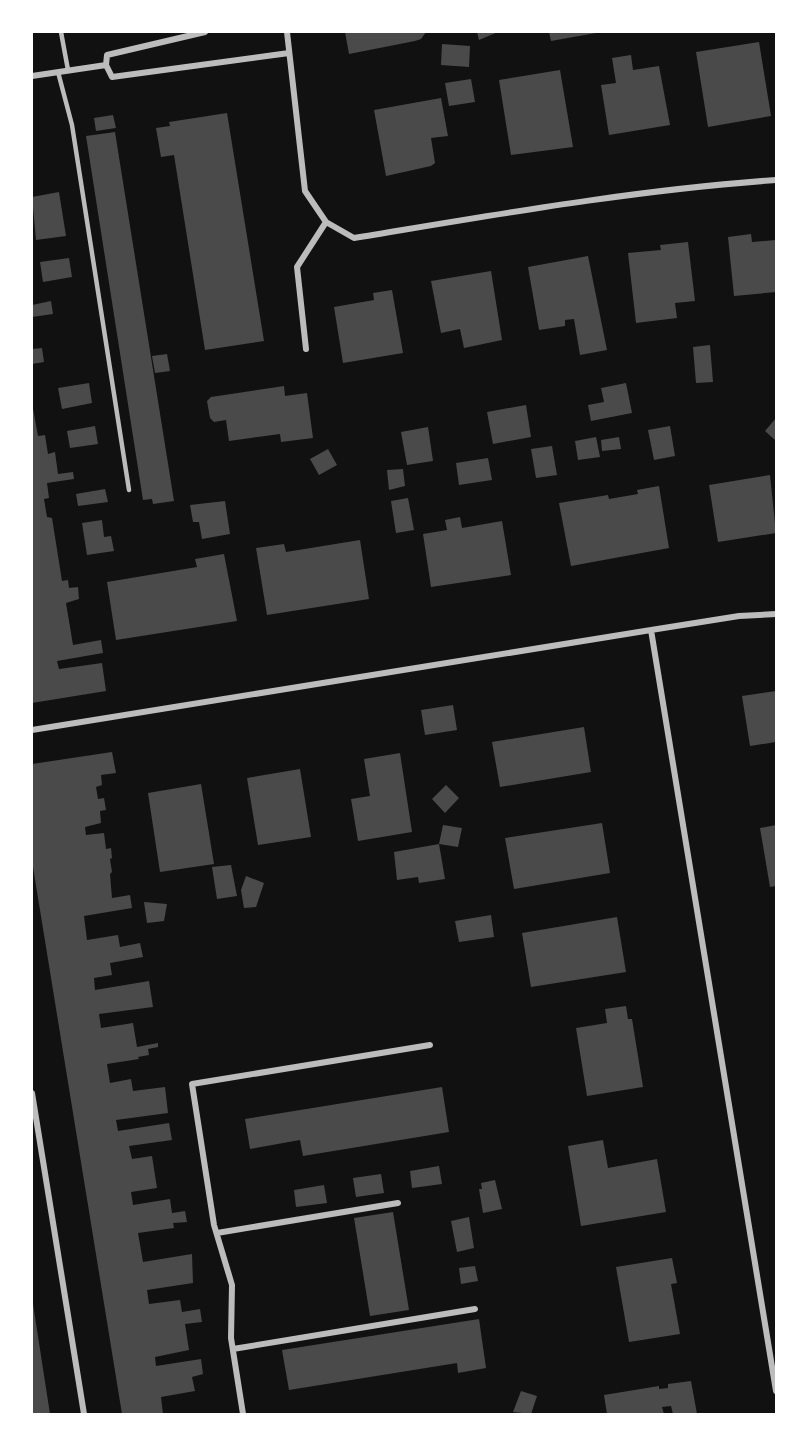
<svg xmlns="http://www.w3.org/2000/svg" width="808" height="1446" font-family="Quicksand,sans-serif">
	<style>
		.building { fill: #4a4a4a }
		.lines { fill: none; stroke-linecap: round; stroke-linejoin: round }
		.service { stroke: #bcbcbc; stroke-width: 4.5 }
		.minor { stroke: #bcbcbc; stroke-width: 6 }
	</style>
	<rect width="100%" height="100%" fill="#111"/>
	<!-- building -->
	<path class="building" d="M345,32H426L421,39L415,41L349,54Z
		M477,32H498L479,40Z
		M549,32H596V33L551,41Z
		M759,42L771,116L708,127L696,52Z
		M442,44L470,46L469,67L441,65Z
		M631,55L633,70L659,66L670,125L609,135L601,85L616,83L612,58Z
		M560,70L573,147L511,155L499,80Z
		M471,79L475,102L449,106L445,83Z
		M441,98L448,136L431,138L435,163L431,166L386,176L374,110Z
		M227,113L264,341L205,350L174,155L161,157L156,128L170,126L169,122Z
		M113,115L116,128L96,131L94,118Z
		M115,132L174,501L153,504L152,499L143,500L86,136Z
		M59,192L66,236L36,240L32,197Z
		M751,234L752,242L776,240V292L734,296L728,237Z
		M688,242L695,301L675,303L677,318L636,323L628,253L661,250L660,245Z
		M588,256L607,350L580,355L574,319L565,320V326L539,330L528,267Z
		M69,258L72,277L43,282L40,262Z
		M491,271L502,340L464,348L460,329L441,333L431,281Z
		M392,290L403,353L343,363L334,307L374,300L373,293Z
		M51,301L53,314L32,317V305Z
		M710,345L713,382L696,383L693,347Z
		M42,348L44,362L32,364V349Z
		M167,354L170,371L155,373L152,356Z
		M89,383L92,403L62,409L58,388Z
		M626,383L632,413L591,421L588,405L604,402L601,388Z
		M284,386L285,396L307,393L313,438L281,442L280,434L229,441L226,420L214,422L210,418L207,401L211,397Z
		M32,403L38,436L45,435L48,454L55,452L58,474L73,472L74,479L47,483L49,498L44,499L47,517L52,518L62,581L68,580L69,588L78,587L79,599L66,603L73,645L101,640L103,653L57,661L59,669L102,663L106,691L32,703Z
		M526,405L531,437L493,444L487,412Z
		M776,418V441L765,431Z
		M95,426L98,444L70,448L67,431Z
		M670,426L675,456L654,460L648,430Z
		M428,427L433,461L407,465L401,432Z
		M596,437L600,457L578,460L575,441Z
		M619,437L621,449L602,451L601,440Z
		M552,446L557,475L536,478L531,449Z
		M328,449L337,465L319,475L310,459Z
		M488,458L492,480L459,485L456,463Z
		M403,469L405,486L389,490L387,470Z
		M770,475L776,533L718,542L709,485Z
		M659,486L669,548L571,566L559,503L608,495L609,499L638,494L637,490Z
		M105,489L108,502L78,506L76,494Z
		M408,498L414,530L396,533L391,501Z
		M225,501L230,534L202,539L199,522H193L190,505Z
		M460,517L462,528L502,521L511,575L431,587L423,534L447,530L445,520Z
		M102,520L104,537L111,536L114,551L87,555L82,523Z
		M360,540L369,599L267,615L256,548L284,544L286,552Z
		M224,554L237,621L116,640L107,582L197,567L195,559Z
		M776,691V742L750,746L742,696Z
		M453,705L457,730L425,735L421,710Z
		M584,727L591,772L500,787L492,742Z
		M112,752L116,773L101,775L102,785L96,787L98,799L104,798L106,810L100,811L101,823L85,827L86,835L104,833L106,849L111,848L112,858L110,859L112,872L110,874L112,898L130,895L132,908L84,916L87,940L118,935L120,947L140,943L143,957L110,963L112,975L94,978L95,990L149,981L153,1007L99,1014L101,1028L133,1023L137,1047L158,1043V1047L148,1049L149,1055L138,1057L139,1059L107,1064L110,1083L131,1079L133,1091L165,1087L168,1113L116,1120L118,1131L169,1123L172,1140L129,1146L132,1159L152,1156L157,1188L131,1192L133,1205L170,1199L172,1213L185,1211L187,1222L173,1223L174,1228L138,1233L143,1262L192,1254L193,1283L147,1290L149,1304L180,1300L182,1312L200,1309L202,1322L185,1324L189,1350L155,1357L156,1366L201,1359L203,1374L192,1377L195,1391L161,1397L163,1414H122L32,861V764Z
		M400,753L412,832L358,841L351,799L370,796L364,759Z
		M300,769L311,837L258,845L247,778Z
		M201,784L214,864L160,872L148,793Z
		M446,785L459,798L445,813L432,799Z
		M602,823L610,873L514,889L505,838Z
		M443,825L462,828L458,847L439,844Z
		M776,825V886L770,887L760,828Z
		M439,844L445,879L419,883L418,877L397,880L394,852Z
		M231,865L237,896L217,899L212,867Z
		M246,876L264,883L256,907L244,908L241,890Z
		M144,902L167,904L164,921L147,923Z
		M491,915L494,937L459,942L455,921Z
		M617,917L626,972L531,987L522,933Z
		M626,1006L628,1019H632L643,1087L587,1096L576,1028L607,1023L605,1009Z
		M442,1087L449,1132L303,1156L300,1140L250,1149L245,1119Z
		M603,1140L608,1168L657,1159L666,1212L581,1226L568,1146Z
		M439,1166L442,1184L412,1188L410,1171Z
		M381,1174L384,1193L356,1197L353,1178Z
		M495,1180L502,1209L483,1213L479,1189H482L481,1183Z
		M324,1185L327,1203L296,1207L294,1190Z
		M393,1212L409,1310L370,1316L354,1218Z
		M469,1217L474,1248L457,1252L451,1221Z
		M672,1258L677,1283L671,1284L680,1334L629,1342L616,1267Z
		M475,1266L478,1281L461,1284L459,1268Z
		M32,1304H33L50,1414H32Z
		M479,1319L486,1368L458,1373L457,1363L289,1390L282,1350Z
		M691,1381L697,1414H673L671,1406L662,1407L664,1414H607L604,1395L659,1386V1389L668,1388V1384Z
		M521,1391L537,1396L531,1414L513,1412Z"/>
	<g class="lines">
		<!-- service -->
		<path class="service" d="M61,32L68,70
			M58,72L72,125L129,490"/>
		<!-- minor -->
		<path class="minor" d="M205,32L107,55L106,65L112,77L289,53
			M287,32L305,191L326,222L354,238C494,215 634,190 776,180
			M32,76L106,65
			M306,349L297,267L326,222
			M651,630L776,1391
			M32,730L651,630L739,616L776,614
			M32,1093L84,1414
			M217,1233L398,1203
			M233,1349L475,1309
			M243,1414L231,1338L232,1285L214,1225L192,1084L430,1045"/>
	</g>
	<!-- border -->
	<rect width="808" height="1446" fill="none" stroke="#ffffff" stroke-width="66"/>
</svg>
